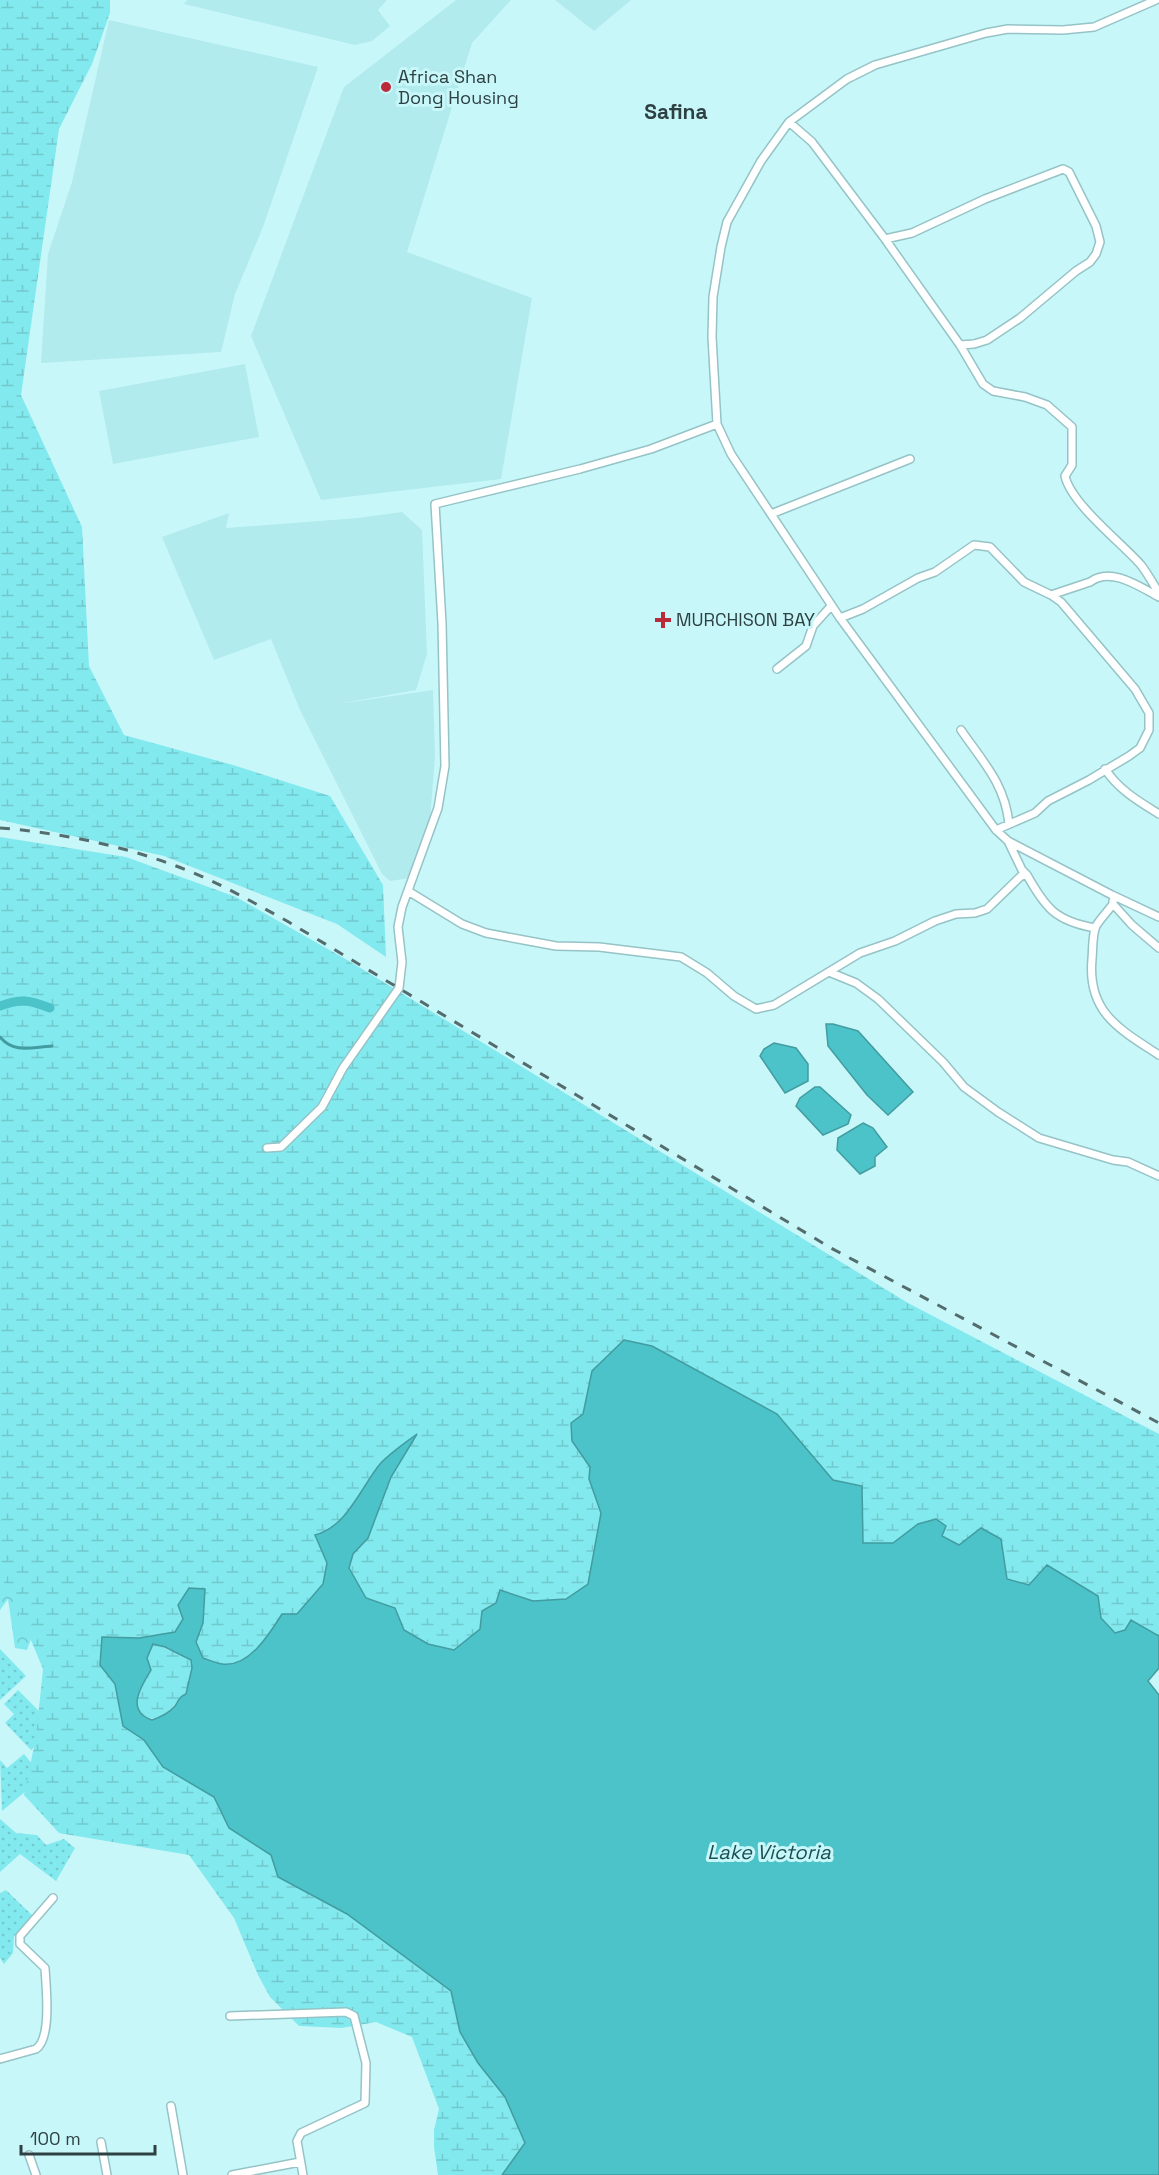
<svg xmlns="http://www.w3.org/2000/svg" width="1159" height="2175" font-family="'Space Grotesk',sans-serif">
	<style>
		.built { fill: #b2ebed }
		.grass { fill: url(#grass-dots) }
		.forest { fill: url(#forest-crowns) }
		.wetland { fill: url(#wetland-marsh) }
		.water { fill: #4bc3c9; stroke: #429ca0; stroke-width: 1.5; fill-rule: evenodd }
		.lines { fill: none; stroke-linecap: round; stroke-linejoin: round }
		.stream { stroke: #429ca0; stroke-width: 3 }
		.canal { stroke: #4bc3c9; stroke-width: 9 }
		.street-casing { stroke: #95c3c6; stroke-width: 10 }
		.street { stroke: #fff; stroke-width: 7 }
		.rail { stroke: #536c6e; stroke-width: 3; stroke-dasharray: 10 10; stroke-linecap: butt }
		.poi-dot { fill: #bb2a3b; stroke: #c8f7fa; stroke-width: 2 }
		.labels { text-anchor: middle; stroke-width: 6; stroke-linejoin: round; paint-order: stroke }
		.poi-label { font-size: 18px; fill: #2e4142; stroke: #c8f7fa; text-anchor: start }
		.water-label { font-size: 20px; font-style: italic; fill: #1b4f51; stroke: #c8f7fa }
		.quarter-label { font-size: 21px; font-weight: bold; fill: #2e4142; stroke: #c8f7fa }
	</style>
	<defs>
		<pattern id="grass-dots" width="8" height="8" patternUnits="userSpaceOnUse" patternTransform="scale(1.5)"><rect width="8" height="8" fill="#82e9ee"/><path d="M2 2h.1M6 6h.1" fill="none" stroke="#71c9cd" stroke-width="1.8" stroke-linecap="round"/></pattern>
		<pattern id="forest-crowns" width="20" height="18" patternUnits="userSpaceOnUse" patternTransform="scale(1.5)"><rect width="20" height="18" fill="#82e9ee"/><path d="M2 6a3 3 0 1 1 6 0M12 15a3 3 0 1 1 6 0" fill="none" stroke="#71c9cd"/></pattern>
		<pattern id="wetland-marsh" width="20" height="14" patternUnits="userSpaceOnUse" patternTransform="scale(1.5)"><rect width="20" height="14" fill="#82e9ee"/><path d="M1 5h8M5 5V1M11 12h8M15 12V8" fill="none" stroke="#71c9cd"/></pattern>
	</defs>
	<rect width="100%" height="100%" fill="#c8f7fa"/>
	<!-- built -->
	<path class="built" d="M187,0H387L378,10L390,26L372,41L355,45L184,4Z
		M456,0H511L472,43L407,252L532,298L501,479L321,500L251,336L344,87Z
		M555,0H631L594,31Z
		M109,20L318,67L263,227L235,294L221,352L41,363L48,254L72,182Z
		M245,364L259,437L113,464L99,391Z
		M402,512L422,530L427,654L416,690L338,704L433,690L435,757L430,820L410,878L390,881L382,874L300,710L271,639L214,660L162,537L229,513L226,528L358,518Z"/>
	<!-- grass -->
	<path class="grass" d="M0,1649L26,1676L0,1700Z
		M18,1690L62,1734L37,1744L31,1750L5,1723L14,1714L4,1704Z
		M24,1754L39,1772L38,1781L2,1811L0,1760L7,1768Z
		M0,1819L16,1833L37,1835L46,1845L64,1839L75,1848L56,1881L20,1854L0,1872Z
		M6,1890L34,1917L14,1936L13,1953L4,1964L0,1958V1893Z"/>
	<!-- forest -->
	<path class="forest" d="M0,1561L49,1591L27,1650L15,1648L8,1599L0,1610Z"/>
	<!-- wetland -->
	<path class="wetland" d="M0,0H110V13L92,64L59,129L21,395L82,527L89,666L124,735L233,765L330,796L383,885L386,957L337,924L164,856L0,820Z
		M0,837L126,857L236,897L349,961L908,1303L1159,1434V1636L1131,1620L1125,1630L1115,1633L1101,1618L1029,1585L1007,1579L1001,1539L959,1545L918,1524L893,1543H862V1486L833,1480L777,1414L652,1347L624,1340L592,1371L583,1414L572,1441L590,1467L589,1479L602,1513L588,1584L566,1599L533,1601L500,1591L496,1603L482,1612L480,1629L454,1650L428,1644L404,1630L395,1608L365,1598L349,1568L353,1554L368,1538L391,1477L415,1436L382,1462L343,1517L327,1532V1563L323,1584L297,1614H282C270,1633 249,1667 222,1664C216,1664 209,1660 203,1658L196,1642L203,1622L183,1619L175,1632L139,1638L102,1637L100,1665L115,1684L123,1726L144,1740L163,1767L214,1797L229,1828L271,1855L278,1877L347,1914L451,1991L460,2032L478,2063L505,2097L525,2143L502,2175H438L434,2147V2130L439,2109L412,2037L376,2022L342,2028L299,2026L270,1997L258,1975L234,1918L189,1855L59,1833L24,1795L36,1737L43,1669L8,1585L0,1580Z
		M153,1643L192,1660V1668L186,1694C176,1699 173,1711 162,1716C144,1725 132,1707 138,1691C141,1684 147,1677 151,1670L147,1658Z"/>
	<!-- water -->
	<path class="water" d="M826,1024H833L858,1031L913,1092L888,1115L867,1095L828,1046Z
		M774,1043L796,1048L808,1064V1081L785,1093L760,1056L764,1049Z
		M815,1087H820L851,1115L848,1124L823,1135L796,1106L800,1098Z
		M863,1123L873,1128L887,1147L875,1157V1166L860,1174L837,1150L838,1138Z
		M624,1340L652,1346L777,1414L833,1480L862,1486L863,1543H893L918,1524L936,1519L946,1526L942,1536L959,1545L981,1528L1001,1539L1007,1579L1029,1585L1047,1565L1098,1596L1101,1618L1115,1633L1125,1630L1131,1620L1159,1636V1668L1148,1681L1159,1695V2175H502L525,2143L505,2097L478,2063L460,2032L451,1991L347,1914L278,1877L271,1855L229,1828L214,1797L163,1767L144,1740L123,1726L115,1684L100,1665L102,1637L139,1638L175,1632L183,1619L178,1605L189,1588L205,1589L203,1623L196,1642L203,1658C209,1660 216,1663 222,1664C249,1668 270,1633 282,1614H297L323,1584L327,1563L315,1535C347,1527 361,1487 380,1464C390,1453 405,1443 417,1434L391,1477L368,1538L353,1554L349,1568L366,1598L395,1608L404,1630L428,1644L454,1650L480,1629L482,1611L496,1603L500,1590L533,1601L566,1599L588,1584L601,1513L589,1479L590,1467L572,1441L571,1423L583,1414L592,1371ZM153,1644L165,1647L191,1660L192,1668L186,1694C179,1697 179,1700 175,1706C169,1713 161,1717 152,1720C125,1711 141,1686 151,1670L147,1658Z"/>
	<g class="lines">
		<!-- stream -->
		<path class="stream" d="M0,1037C14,1054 32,1047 52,1046"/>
		<!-- canal -->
		<path class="canal" d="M0,1006C21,998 29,1000 50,1008"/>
		<defs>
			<path id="street" d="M1156,0L1094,27L1063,30L1008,29L986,33L875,65L847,79L789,122L761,161L727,222L721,247L713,297L712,337L717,424L731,454L840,618L996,830L1008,841L1112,895L1159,917
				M789,122L812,142L885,239L960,345L983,384L993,391L1025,397L1047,405L1072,427V465L1065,476C1071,504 1122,543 1141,565C1148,574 1153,584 1159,593
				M885,239L912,233L985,199L1063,169L1069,172L1096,226L1100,242L1096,254L1090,262L1076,271L1020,318L987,340L974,344L960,345
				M771,514L910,459
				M1051,595L1090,582C1111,566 1140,587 1159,597
				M840,618L863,609L918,578L935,572L974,545L990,547L1024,582L1051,595L1061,602L1135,689L1149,713V730L1140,748L1129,756L1089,780L1048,801L1035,813L996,830
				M777,669L806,646L813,626L831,606
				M961,730C983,762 1005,784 1009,824
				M1105,769C1119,790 1138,801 1159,814
				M1027,875C1046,909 1056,921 1095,928
				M408,891L462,924L486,933L556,946L599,947L681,957L707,973L734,996L756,1009L774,1005L860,953L895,941L935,921L956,914L975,913L987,909L1021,876L1027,875L1022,870L1008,841
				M1113,901V904L1132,925L1159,948
				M1113,904C1108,911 1101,918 1096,926C1092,935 1093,949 1092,959C1087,1012 1119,1029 1159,1055
				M829,972L856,983L878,999L943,1062L964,1087L998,1112L1039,1138L1113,1160L1128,1162L1159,1176
				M267,1148L281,1147L322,1107L343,1068L399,988L402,962L398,927L402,907L438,808L445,766L442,623L435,504L580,469L651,449L717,424
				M230,2016L346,2012L354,2016L366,2063L365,2103L301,2133L297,2141L303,2175
				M0,2059L36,2049C52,2038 46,1987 45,1968L20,1944V1936L53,1898
				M171,2106L183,2175
				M101,2142L107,2175
				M29,2155L36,2175
				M232,2175L300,2162"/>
		</defs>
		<!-- street casing -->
		<use href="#street" class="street-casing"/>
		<!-- street -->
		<use href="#street" class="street"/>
		<!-- rail -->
		<path class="rail" d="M0,828C75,834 154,852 222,886C244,897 265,909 287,921L831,1248L1159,1423"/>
	</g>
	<!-- markers -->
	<g class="poi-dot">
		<circle cx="386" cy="87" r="6"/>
		<path d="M660 611h6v6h6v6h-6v6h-6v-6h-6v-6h6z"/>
	</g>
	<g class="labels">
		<!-- poi labels -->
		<g class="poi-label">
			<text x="398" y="83">Africa Shan<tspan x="398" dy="21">Dong Housing</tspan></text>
			<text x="676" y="626">MURCHISON BAY</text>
		</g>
		<!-- water labels -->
		<g class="water-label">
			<text x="769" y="1859">Lake Victoria</text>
		</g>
		<!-- quarter labels -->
		<g class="quarter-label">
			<text x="676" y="119">Safina</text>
		</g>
	</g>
	<!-- scale -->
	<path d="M21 2145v9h134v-9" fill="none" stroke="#2e4142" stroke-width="3"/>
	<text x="30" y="2145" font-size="18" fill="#2e4142" stroke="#c8f7fa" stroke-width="4.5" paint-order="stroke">100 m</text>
</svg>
